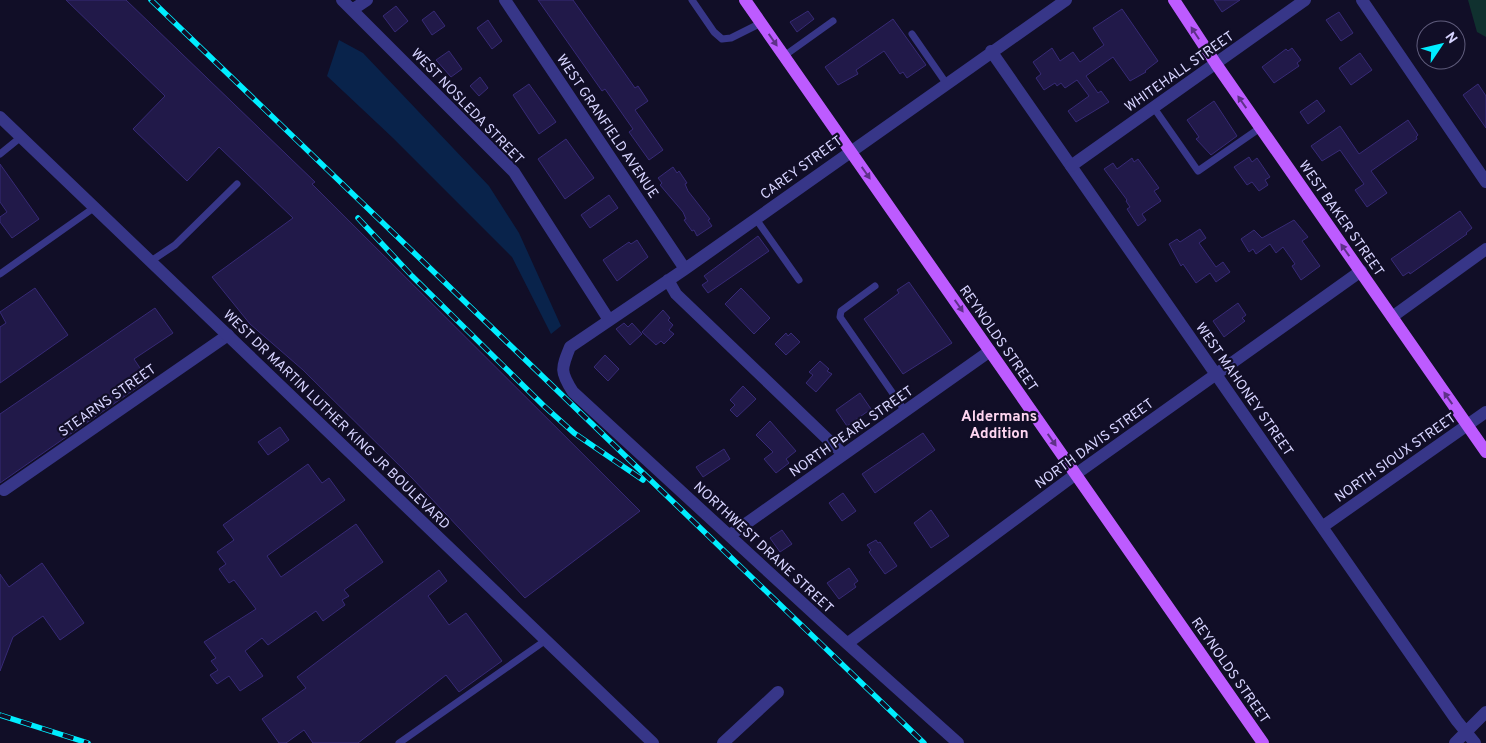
<svg xmlns="http://www.w3.org/2000/svg" width="1486" height="743" font-family="Overpass,sans-serif">
	<style>
		.green { fill: #10312f }
		.water { fill: #09234b }
		.building { fill: #211949; stroke: #372a76 }
		.lines { fill: none; stroke-linecap: round; stroke-linejoin: round }
		.service { stroke: #373688; stroke-width: 7 }
		.minor { stroke: #373688; stroke-width: 12 }
		.tertiary { stroke: #373688; stroke-width: 12 }
		.primary { stroke: #bd5bff; stroke-width: 12 }
		.rail-casing { stroke: #00edff; stroke-width: 5.5 }
		.rail { stroke: #110e27; stroke-width: 4; stroke-dasharray: 11; stroke-linecap: butt }
		.oneway { fill: #5e3188 }
		.labels { text-anchor: middle; stroke-width: 4.5; stroke-linejoin: round; paint-order: stroke }
		.street-label { font-size: 14px; fill: #d7d4ff; stroke: #110e27 }
		.neighbourhood-label { font-size: 15px; font-weight: bold; fill: #ffd6f1; stroke: #110e27 }
	</style>
	<rect width="100%" height="100%" fill="#110e27"/>
	<!-- green -->
	<path class="green" d="M1468,0H1486V37L1477,32Z"/>
	<!-- water -->
	<path class="water" d="M339,40L363,53L489,186L519,233L561,326L551,334L512,257L393,138L327,76Z"/>
	<!-- building -->
	<path class="building" d="M66,0H126L315,182L312,184L640,511L525,598L412,478L303,370L250,324L212,277L293,218L219,147L187,181L133,129L165,96Z
		M538,0H573L635,88L638,86L648,101L635,110L663,150L649,160L629,132L633,129L605,89L602,91Z
		M1214,0H1240L1222,12Z
		M396,6L408,21L395,32L383,16Z
		M1122,9L1158,61L1145,71L1146,72L1130,81L1113,57L1086,76L1098,93L1101,91L1109,102L1076,122L1068,111L1089,96L1077,80L1065,88L1061,83L1057,86L1055,83L1044,90L1036,78L1041,74L1033,62L1052,48L1060,61L1073,52L1080,62L1104,45L1093,28Z
		M434,11L445,26L432,35L422,20Z
		M808,11L814,19L797,32L790,22Z
		M1339,12L1353,33L1341,41L1326,20Z
		M893,19L926,65L907,78L903,72L900,74L884,51L856,70L858,74L838,85L825,67Z
		M488,20L502,41L492,49L477,28Z
		M1292,48L1301,60L1297,63L1299,66L1274,83L1262,67L1286,49L1288,51Z
		M449,51L462,69L451,77L436,60Z
		M1360,53L1372,70L1351,85L1339,68Z
		M480,77L488,88L479,96L470,86Z
		M529,84L556,122L539,134L513,95Z
		M1478,84L1486,96V128L1463,95Z
		M1317,100L1325,111L1308,124L1300,112Z
		M1214,101L1237,136L1211,155L1196,139L1199,137L1187,120Z
		M1408,120L1418,135L1416,137L1417,139L1371,171L1387,193L1367,207L1355,190L1364,184L1340,150L1322,161L1311,146L1340,126L1359,154Z
		M566,139L594,178L565,199L538,159Z
		M1249,157L1252,162L1257,158L1270,177L1265,180L1268,185L1259,191L1252,182L1247,185L1234,167Z
		M1132,158L1134,162L1138,159L1159,188L1154,191L1161,201L1142,214L1146,220L1138,226L1127,209L1130,207L1126,201L1127,200L1104,169L1113,163L1117,169Z
		M0,164L39,219L12,238L0,222V217L7,212L0,202Z
		M673,167L677,173L679,171L687,183L685,184L688,191L710,219L708,220L712,226L697,236L694,230L692,231L684,220L686,219L683,212L660,185L662,183L658,178Z
		M609,195L618,208L590,228L581,215Z
		M1460,211L1472,228L1466,233L1467,234L1410,274L1409,272L1403,276L1391,259Z
		M1294,220L1308,237L1302,241L1320,266L1301,280L1292,266L1295,264L1283,247L1276,253L1270,244L1256,254L1253,249L1249,252L1241,239L1254,230L1262,238Z
		M1200,229L1206,238L1199,243L1216,267L1223,262L1230,272L1216,282L1210,273L1196,283L1183,264L1181,266L1169,244L1177,239L1180,242Z
		M758,236L769,251L708,293L702,285L708,281L704,276Z
		M637,240L648,257L617,281L603,260L629,242L631,244Z
		M909,282L952,343L903,374L864,319L899,293L897,290Z
		M35,288L68,335L0,383V327L6,323L0,312Z
		M741,288L770,318L754,334L725,304Z
		M1238,303L1246,315L1242,318L1245,321L1224,337L1213,321Z
		M155,308L173,333L134,359L148,380L0,483V414Z
		M663,310L670,318L668,320L673,325L669,330L674,334L664,344L661,341L656,345L642,332Z
		M624,323L628,327L632,323L642,334L630,345L616,329Z
		M786,333L788,336L791,333L800,342L786,355L775,344Z
		M605,355L619,369L608,381L594,367Z
		M820,361L829,369L827,371L832,374L816,392L806,383L813,375L809,372Z
		M743,386L756,399L737,417L730,410L735,405L730,400Z
		M860,393L871,409L847,426L836,410Z
		M770,421L796,451L786,459L789,463L776,473L764,459L773,452L756,435Z
		M280,427L289,440L268,455L258,442Z
		M923,433L935,450L875,493L862,474Z
		M724,449L730,459L703,477L696,467Z
		M308,464L322,483L329,478L345,500L267,556L281,577L356,524L383,562L344,590L349,596L342,600L345,605L323,621L316,611L268,645L262,638L245,651L263,676L240,691L229,676L217,684L210,675L218,670L211,661L216,658L204,642L256,609L234,580L229,583L219,569L226,564L217,552L234,540L223,525Z
		M843,493L856,511L842,521L829,503Z
		M931,510L949,536L931,548L914,523Z
		M782,530L792,544L780,552L770,538Z
		M876,540L878,543L880,542L897,566L885,574L869,552L871,550L867,545Z
		M42,563L84,623L60,640L43,616L13,637L0,671V574L9,587Z
		M849,568L858,581L854,584L856,587L839,599L827,583Z
		M439,570L447,581L428,596L449,625L466,613L502,661L459,692L446,675L358,743H313L304,730L286,743H279L262,719L306,688L297,677Z"/>
	<g class="lines">
		<!-- service -->
		<path class="service" d="M692,0L714,32L722,39L731,38L761,23
			M912,34L946,83
			M784,56L833,21
			M1154,108L1198,171L1260,128
			M0,154L21,137
			M756,219L799,280
			M151,261L175,245L237,184
			M0,274L95,207
			M875,286L841,311L840,317L905,411
			M399,743L546,640"/>
		<!-- minor -->
		<path class="minor" d="M342,0L514,172L609,320
			M505,0L685,269
			M1362,0L1486,182
			M352,10L367,0
			M991,51L1457,721L1475,743
			M668,280L676,294L843,454
			M1392,317L1486,249
			M4,490L228,335
			M1322,527L1486,412
			M730,535L990,351
			M848,643L1076,474L1361,271
			M723,743L778,692
			M958,743L822,621L573,392C560,372 561,369 570,347L685,269L1066,0
			M1455,743L1486,712"/>
		<!-- tertiary -->
		<path class="tertiary" d="M0,117L653,743
			M1071,166L1305,0"/>
		<!-- primary -->
		<path class="primary" d="M745,0L1263,743
			M1174,0L1216,64L1486,452"/>
		<defs>
			<path id="rail" d="M151,0L924,743
				M358,218L412,276L544,406L574,433L643,480
				M0,715L88,743"/>
		</defs>
		<!-- rail casing -->
		<use href="#rail" class="rail-casing"/>
		<!-- rail -->
		<use href="#rail" class="rail"/>
	</g>
	<!-- one-way arrows -->
	<defs><path id="oneway-solid" d="M-6-.8H1V-3.2L6.5 0L1 3.2V.8H-6Z" transform="scale(1.25)"/></defs>
	<g class="oneway">
		<use href="#oneway-solid" transform="translate(1195 33) rotate(-123)"/>
		<use href="#oneway-solid" transform="translate(773 40) rotate(55)"/>
		<use href="#oneway-solid" transform="translate(1242 102) rotate(-125)"/>
		<use href="#oneway-solid" transform="translate(866 173) rotate(55)"/>
		<use href="#oneway-solid" transform="translate(1345 250) rotate(-125)"/>
		<use href="#oneway-solid" transform="translate(959 306) rotate(55)"/>
		<use href="#oneway-solid" transform="translate(1448 398) rotate(-125)"/>
		<use href="#oneway-solid" transform="translate(1052 440) rotate(55)"/>
	</g>
	<g class="labels">
		<!-- street labels -->
		<g class="street-label">
			<text transform="translate(1179 71) rotate(-35)" y="5">WHITEHALL STREET</text>
			<text transform="translate(468 106) rotate(46)" y="5">WEST NOSLEDA STREET</text>
			<text transform="translate(608 126) rotate(56)" y="5">WEST GRANFIELD AVENUE</text>
			<text transform="translate(801 167) rotate(-36)" y="5">CAREY STREET</text>
			<text transform="translate(1342 218) rotate(55)" y="5">WEST BAKER STREET</text>
			<text transform="translate(999 338) rotate(55)" y="5">REYNOLDS STREET</text>
			<text transform="translate(1245 389) rotate(55)" y="5">WEST MAHONEY STREET</text>
			<text transform="translate(107 400) rotate(-35)" y="5">STEARNS STREET</text>
			<text transform="translate(337 419) rotate(44)" y="5">WEST DR MARTIN LUTHER KING JR BOULEVARD</text>
			<text transform="translate(851 431) rotate(-35)" y="5">NORTH PEARL STREET</text>
			<text transform="translate(1094 443) rotate(-36)" y="5">NORTH DAVIS STREET</text>
			<text transform="translate(1395 457) rotate(-35)" y="5">NORTH SIOUX STREET</text>
			<text transform="translate(764 547) rotate(43)" y="5">NORTHWEST DRANE STREET</text>
			<text transform="translate(1231 670) rotate(55)" y="5">REYNOLDS STREET</text>
		</g>
		<!-- neighbourhood labels -->
		<g class="neighbourhood-label">
			<text x="999" y="421">Aldermans<tspan x="999" dy="17">Addition</tspan></text>
		</g>
	</g>
	<!-- north arrow -->
	<g transform="translate(1441 45) rotate(55)"><circle r="24" fill="#110e27" stroke="#605d7d"/>
	<path d="M0-4L9 19L0 12L-9 19Z" fill="#00edff"/>
	<text y="-8" font-size="14" font-weight="bold" text-anchor="middle" fill="#d7d4ff">N</text>
	</g>
</svg>
